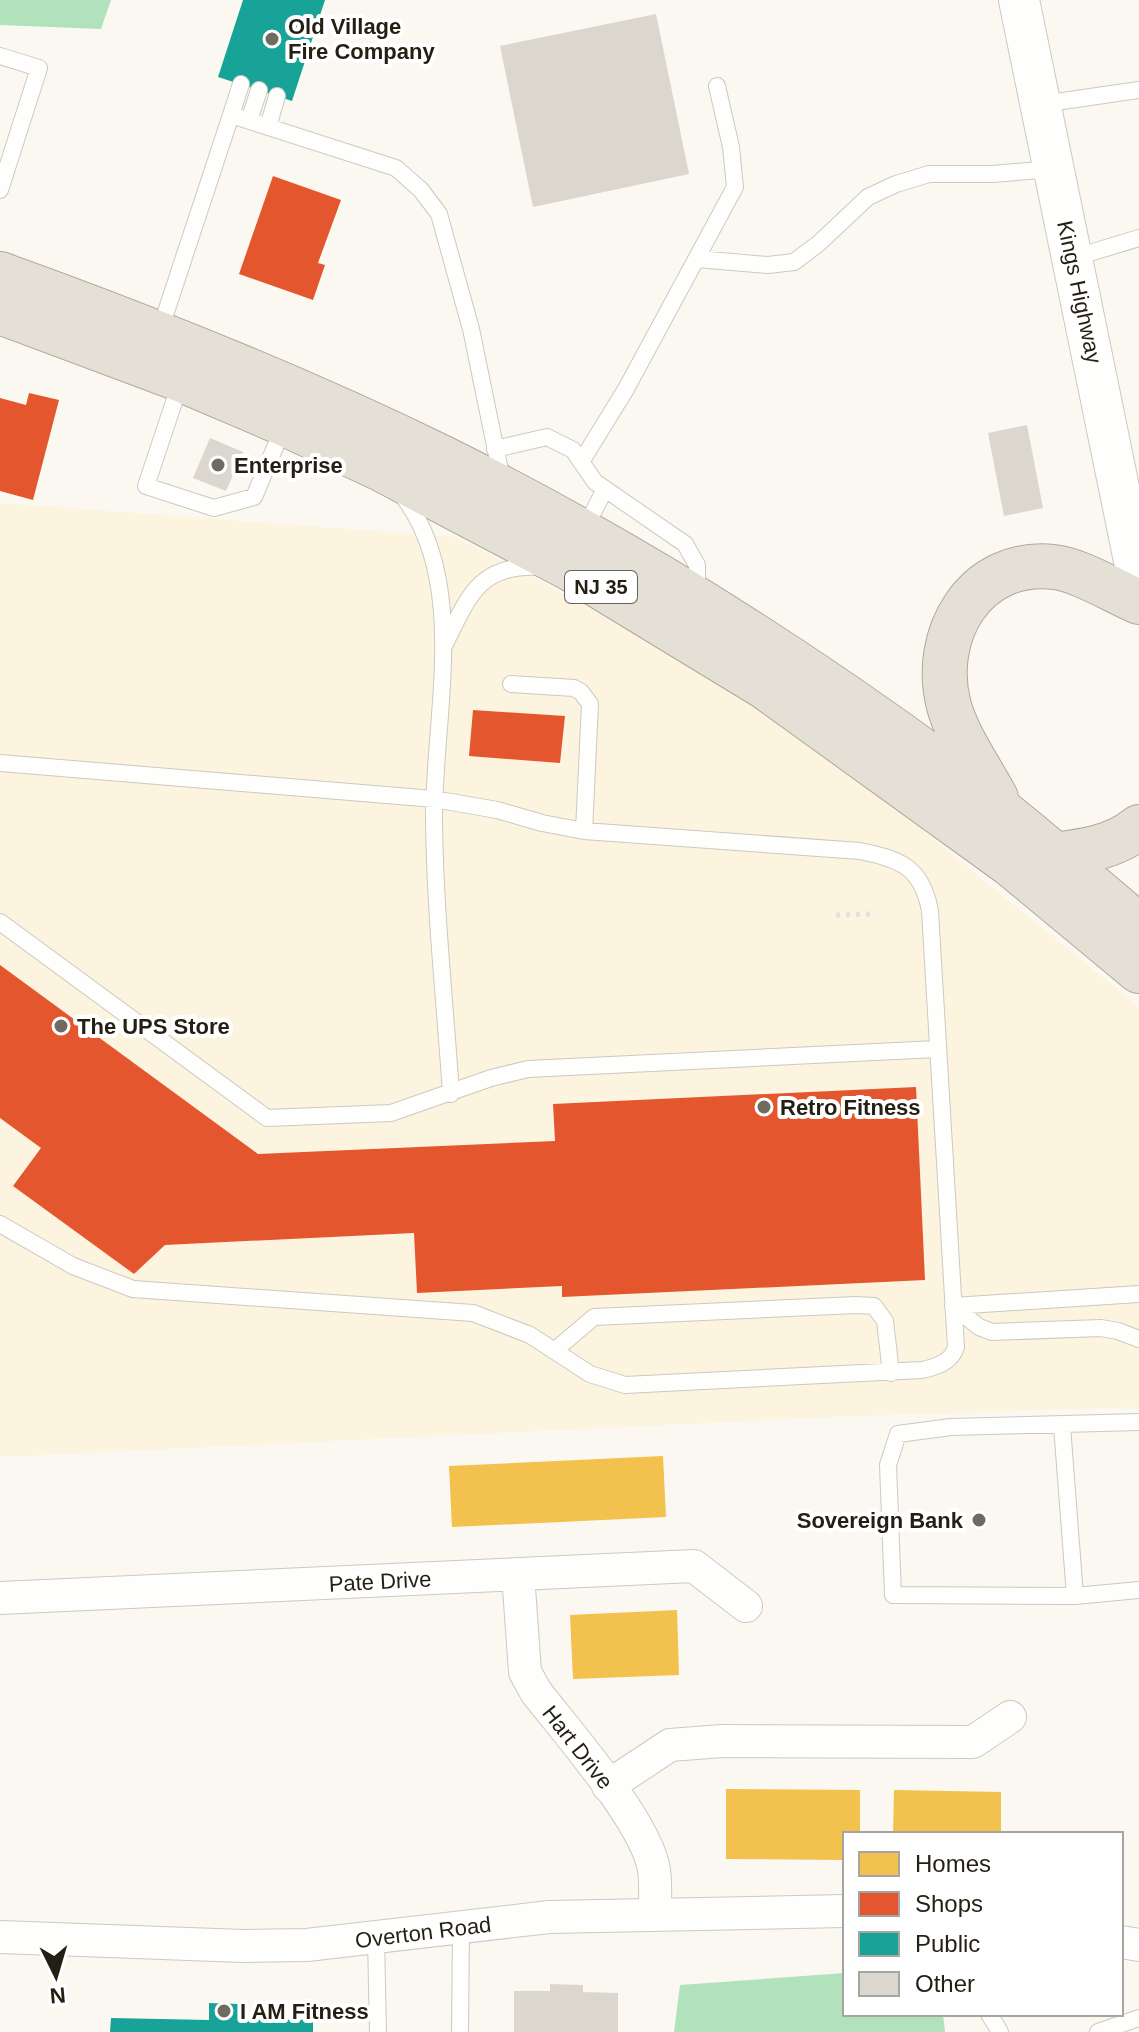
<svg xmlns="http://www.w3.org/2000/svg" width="1139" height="2032" font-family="Arial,sans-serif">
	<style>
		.built { fill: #fcf4df }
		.forest { fill: #b2e2bb }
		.homes { fill: #f2c14e }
		.shops { fill: #e4572e }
		.public { fill: #17a398 }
		.building { fill: #dbd7ce }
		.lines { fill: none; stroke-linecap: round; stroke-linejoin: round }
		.service-casing { stroke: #cdc9c0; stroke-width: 18 }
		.minor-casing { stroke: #cdc9c0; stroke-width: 34 }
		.tertiary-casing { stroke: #cdc9c0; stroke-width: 42 }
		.trunk-casing { stroke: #b0a89a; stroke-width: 46 }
		.path { stroke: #e2e1de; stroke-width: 5; stroke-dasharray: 4 6; stroke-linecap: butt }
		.service { stroke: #fefefd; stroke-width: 16 }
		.minor { stroke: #fefefd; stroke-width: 32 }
		.tertiary { stroke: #fefefd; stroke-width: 40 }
		.trunk { stroke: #e5e0d6; stroke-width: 44 }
		.poi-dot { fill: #6f6b61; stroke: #fff; stroke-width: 3 }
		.labels { text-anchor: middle; stroke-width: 8; stroke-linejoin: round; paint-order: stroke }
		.shield { fill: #fff; stroke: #66625a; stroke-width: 2 }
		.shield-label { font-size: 20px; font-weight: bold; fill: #241f13 }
		.poi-label { font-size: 22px; font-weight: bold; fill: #241f13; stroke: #fff; text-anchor: start }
		.street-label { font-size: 22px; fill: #241f13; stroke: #fff }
	</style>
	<rect width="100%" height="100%" fill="#fbf8f1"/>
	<!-- built -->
	<path class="built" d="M0,503L456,537L553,588L733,692L872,789L1139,1007V1407L831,1417L0,1457Z"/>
	<!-- forest -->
	<path class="forest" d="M0,0H111L101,29L0,25Z
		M845,1973V2014H943L945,2032H674L680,1985Z"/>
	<!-- homes -->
	<path class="homes" d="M663,1456L666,1517L452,1527L449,1466Z
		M677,1610L679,1675L573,1679L570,1615Z
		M726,1789L860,1790V1834H845V1860L726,1859Z
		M894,1790L1001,1792V1834H893Z"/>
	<!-- shops -->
	<path class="shops" d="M273,176L341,200L318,263L325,265L313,300L239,274Z
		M29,393L59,400L33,500L0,491V398L26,405Z
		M473,710L565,716L560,763L469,756Z
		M0,965L258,1154L555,1141L553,1104L916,1087L925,1280L562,1297V1286L417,1293L414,1233L165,1245L134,1274L13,1186L41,1148L0,1118Z"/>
	<!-- public -->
	<path class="public" d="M243,0H325L292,101L218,77Z
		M209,2003L239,2004V2019L313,2020V2032H110L111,2018L209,2020Z"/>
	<!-- building -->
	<path class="building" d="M656,14L689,174L533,207L500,46Z
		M1027,425L1043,508L1004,516L988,433Z
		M210,438L243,452L226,491L193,478Z
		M550,1984L583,1985V1992L618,1993V2032H514V1991H550Z"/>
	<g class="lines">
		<defs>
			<path id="service" d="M0,56L39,68L0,190
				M1042,104L1139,90
				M231,115L241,84
				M249,121L259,90
				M268,127L277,96
				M1073,258L1139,238
				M697,259L768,265L794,262L818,244L868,197L896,184L929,174H992L1053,169
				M160,330L231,115L396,168L421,190L439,214L471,329L502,480
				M181,381L146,486L214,508L254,497L284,426
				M495,449L547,437L573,450L595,482L685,544L697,565V594
				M581,462L626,389L735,187L731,147L717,86
				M402,495C470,582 433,719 434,821C435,912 445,1003 451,1094
				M583,532L605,489
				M445,644C469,595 480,563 542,567
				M511,684L574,688L581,692L590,704L584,831
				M0,763L434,799L497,810L542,823L584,831L860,851C900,859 922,867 930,911L956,1347C952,1362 936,1367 922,1370L625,1385L590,1374L530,1335L473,1313L133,1289L73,1266L0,1224
				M0,922L267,1118L391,1113L491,1078L528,1069L937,1049
				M953,1306L979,1327L992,1332L1101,1328L1118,1331L1139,1339
				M953,1306L1139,1294
				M554,1351L594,1317L856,1305L874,1306L885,1321L891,1373
				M1139,1422L951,1427L898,1434L888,1465L893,1595L1075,1596L1139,1590
				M1062,1426L1075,1596
				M376,1938L378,2032
				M989,2014L1000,2032
				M460,2032L461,1927
				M1098,2032L1139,2018"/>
			<path id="minor" d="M518,1574L525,1672L536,1692C567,1732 647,1823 654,1870C656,1884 655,1899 655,1913
				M0,1598L694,1566L746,1606
				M608,1786L670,1745L722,1741L973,1742L1010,1717
				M0,1937L243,1946L307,1945L549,1917L845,1911
				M1121,1942L1139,1945"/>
			<path id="tertiary" d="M1019,0L1139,585"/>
			<path id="trunk" d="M0,274C150,328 298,387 441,457C617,544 786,650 944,766C1011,816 1075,872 1139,926
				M0,312L182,380L285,424L381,469L571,569L765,687L1010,864L1139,971
				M996,798C981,770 957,736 949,706C930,635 975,558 1054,567C1080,570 1115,592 1139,602
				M1055,855C1085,851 1115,847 1139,827"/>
		</defs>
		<!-- service casing -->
		<use href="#service" class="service-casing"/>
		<!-- minor casing -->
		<use href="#minor" class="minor-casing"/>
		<!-- tertiary casing -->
		<use href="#tertiary" class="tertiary-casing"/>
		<!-- trunk casing -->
		<use href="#trunk" class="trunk-casing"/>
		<!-- path -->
		<path class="path" d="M836,915L872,914"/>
		<!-- service -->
		<use href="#service" class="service"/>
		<!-- minor -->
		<use href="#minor" class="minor"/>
		<!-- tertiary -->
		<use href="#tertiary" class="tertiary"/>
		<!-- trunk -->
		<use href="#trunk" class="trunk"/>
	</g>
	<!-- markers -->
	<g class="poi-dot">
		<circle cx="272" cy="39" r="8"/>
		<circle cx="218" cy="465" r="8"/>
		<circle cx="61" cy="1026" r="8"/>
		<circle cx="764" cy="1107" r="8"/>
		<circle cx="979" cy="1520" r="8"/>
		<circle cx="224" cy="2011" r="8"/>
	</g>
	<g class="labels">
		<!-- shield labels -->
		<rect class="shield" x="565" y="571" width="72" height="32" rx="6"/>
		<g class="shield-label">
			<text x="601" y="594">NJ 35</text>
		</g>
		<!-- poi labels -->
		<g class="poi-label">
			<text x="288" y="34">Old Village<tspan x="288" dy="25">Fire Company</tspan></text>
			<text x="234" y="473">Enterprise</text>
			<text x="77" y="1034">The UPS Store</text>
			<text x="780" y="1115">Retro Fitness</text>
			<text x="963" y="1528" text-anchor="end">Sovereign Bank</text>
			<text x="240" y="2019">I AM Fitness</text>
		</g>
		<!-- street labels -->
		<g class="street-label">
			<text transform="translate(1080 292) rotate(78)" y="8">Kings Highway</text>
			<text transform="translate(380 1581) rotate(-3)" y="8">Pate Drive</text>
			<text transform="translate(578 1747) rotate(52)" y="8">Hart Drive</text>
			<text transform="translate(423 1932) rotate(-7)" y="8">Overton Road</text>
		</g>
	</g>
	<!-- legend -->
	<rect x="843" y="1832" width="280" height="184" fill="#ffffff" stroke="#a7a5a1" stroke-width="2"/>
	<rect x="859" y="1852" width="40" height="24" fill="#f2c14e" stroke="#a7a5a1" stroke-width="2"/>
	<text x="915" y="1872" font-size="24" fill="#241f13">Homes</text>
	<rect x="859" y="1892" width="40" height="24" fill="#e4572e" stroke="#a7a5a1" stroke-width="2"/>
	<text x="915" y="1912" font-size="24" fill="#241f13">Shops</text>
	<rect x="859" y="1932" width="40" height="24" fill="#17a398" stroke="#a7a5a1" stroke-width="2"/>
	<text x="915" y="1952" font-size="24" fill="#241f13">Public</text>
	<rect x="859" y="1972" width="40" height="24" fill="#dbd7ce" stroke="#a7a5a1" stroke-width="2"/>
	<text x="915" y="1992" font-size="24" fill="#241f13">Other</text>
	<!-- north arrow -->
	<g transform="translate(56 1976) rotate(175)" stroke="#ffffff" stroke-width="6" paint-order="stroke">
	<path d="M0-6L14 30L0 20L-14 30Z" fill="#241f13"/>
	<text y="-12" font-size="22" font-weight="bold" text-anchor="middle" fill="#241f13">N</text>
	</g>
</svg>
